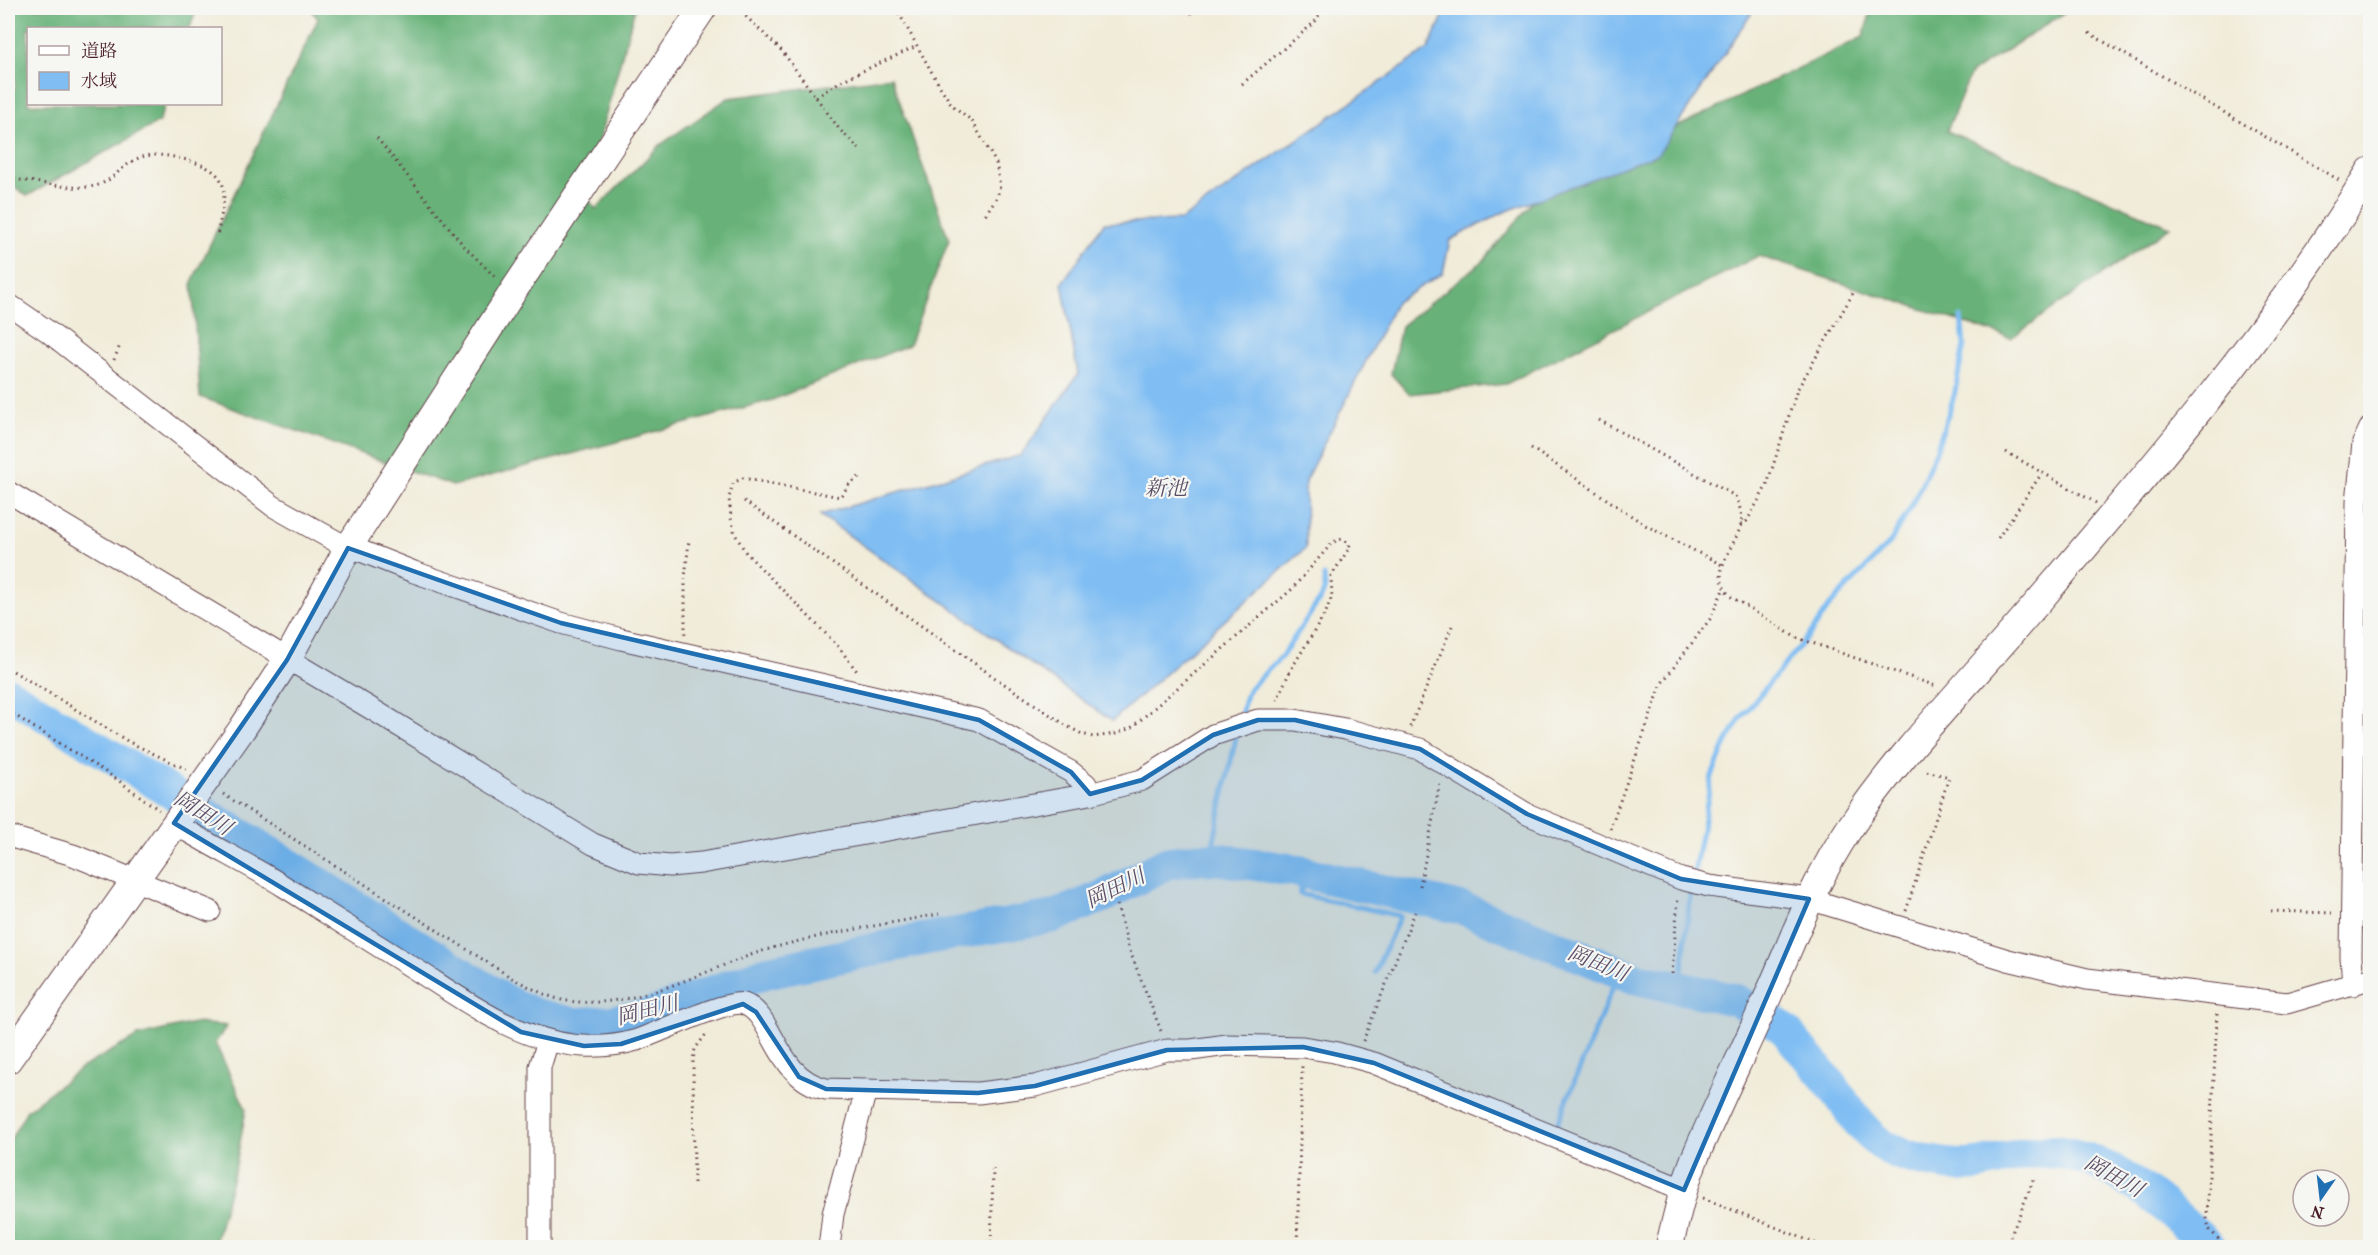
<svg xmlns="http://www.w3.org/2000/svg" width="2378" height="1255" font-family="'IM FELL French Canon','Noto Serif JP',serif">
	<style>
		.forest { fill: #68b279; stroke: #596852; stroke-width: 1.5 }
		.water { fill: #7fbdf3; stroke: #646e8f; stroke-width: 1.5 }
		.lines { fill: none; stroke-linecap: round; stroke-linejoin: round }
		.stream { stroke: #7fbdf3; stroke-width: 5 }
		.river { stroke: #7fbdf3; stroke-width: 33 }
		.minor-casing { stroke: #633e45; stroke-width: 23 }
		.tertiary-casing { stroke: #633e45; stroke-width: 29 }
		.path { stroke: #633e45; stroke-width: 3; stroke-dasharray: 1.5 4.5; stroke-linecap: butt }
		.minor { stroke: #fff; stroke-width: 21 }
		.tertiary { stroke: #fff; stroke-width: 27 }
		.marked { fill: #1f6fb2; fill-opacity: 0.2; stroke: #1f6fb2; stroke-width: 4.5; stroke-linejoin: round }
		.labels { text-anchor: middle; stroke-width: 4.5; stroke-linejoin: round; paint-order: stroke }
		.water-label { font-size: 21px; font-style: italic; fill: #5a4e67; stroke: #f6f6f2 }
	</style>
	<rect width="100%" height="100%" fill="#f6f6f2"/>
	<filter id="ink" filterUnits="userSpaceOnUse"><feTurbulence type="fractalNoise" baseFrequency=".0167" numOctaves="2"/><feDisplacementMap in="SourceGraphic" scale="12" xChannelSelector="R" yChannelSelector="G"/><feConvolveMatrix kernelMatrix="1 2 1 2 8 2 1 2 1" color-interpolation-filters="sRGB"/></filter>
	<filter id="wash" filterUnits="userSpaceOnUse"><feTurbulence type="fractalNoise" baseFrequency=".008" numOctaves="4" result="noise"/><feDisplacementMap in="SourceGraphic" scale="24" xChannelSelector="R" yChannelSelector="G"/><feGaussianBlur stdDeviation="1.35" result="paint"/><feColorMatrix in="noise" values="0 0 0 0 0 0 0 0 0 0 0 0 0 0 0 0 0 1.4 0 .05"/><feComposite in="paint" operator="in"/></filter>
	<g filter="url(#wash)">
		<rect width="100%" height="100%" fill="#f1ecd9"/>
		<!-- forest -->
		<path class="forest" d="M10,8H197L190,28H28V104H165L159,122L27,196L8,182V126L15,86Z
			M310,8H635L584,195L596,209L660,145L728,98L891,77L949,240L909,345L772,400L453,486L200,397L192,282L318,19Z
			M1872,8H2072L1971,73L1947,131L2170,227L2011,338L1758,256L1506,384L1409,394L1391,374L1401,326L1484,260L1540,193L1863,37Z
			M194,1023L227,1026L215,1043L246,1109L236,1165L214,1247H8V1144L27,1110L83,1067L138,1036Z"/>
		<!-- water -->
		<path class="water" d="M1447,8H1755L1658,154L1502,213L1450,240L1443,273L1396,302L1305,481L1306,548L1112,721L820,515L1021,455L1078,374L1062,283L1104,223L1181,220L1428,49Z"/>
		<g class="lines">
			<!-- stream -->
			<path class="stream" d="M1240,721L1245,698L1250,688L1282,656L1322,596L1325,588L1324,576
				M1210,859L1237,733
				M1305,873L1300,894L1400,916L1375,972
				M1693,878L1712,776L1726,743L1740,719L1810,634L1831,604L1889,544L1909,511L1923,481L1936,451L1954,396L1964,345L1961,317
				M1678,988L1682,972L1691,887
				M1556,1127L1619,972"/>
			<!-- river -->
			<path class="river" d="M8,693L280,859L506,1001L533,1014L574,1024L609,1022L645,1016L767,972L929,938L1052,917L1104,896L1167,863L1196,859H1217L1293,870L1464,909L1635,978L1736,1000L1770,1018L1786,1031C1801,1050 1818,1068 1833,1087C1848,1107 1862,1132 1884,1146C1903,1158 1950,1168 1972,1165C2000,1162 2029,1149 2058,1152C2115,1159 2170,1210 2211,1248"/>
		</g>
	</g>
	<g filter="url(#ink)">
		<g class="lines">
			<defs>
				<path id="minor" d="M8,304L46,330L273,506L348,548L361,551L414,572L561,623L621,639L979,720L1071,772L1086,784L1090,794
					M8,492L375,711L593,844L639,863L670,866L701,863L1090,794L1142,780L1213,735L1258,720H1295L1345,729L1420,749L1527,814L1681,879L1709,886L1809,899L2008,960L2087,979L2287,1003L2370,979
					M174,823C210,846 249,864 285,887C328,914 372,942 415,969C467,1002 519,1042 583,1046C600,1047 620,1045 637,1040C658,1033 727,999 744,1004C774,1014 775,1078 826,1089L978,1093L1035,1086L1167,1050H1191L1227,1045L1303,1047L1334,1052L1374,1063L1684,1190
					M8,836L73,855L210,911
					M2353,985L2351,957L2357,502L2363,443L2370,428
					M540,1248V1067L548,1041
					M829,1248L833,1214L866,1090"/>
				<path id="tertiary" d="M8,1060L242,729L287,660L348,548L514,290L703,8
					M1669,1248C1676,1218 1683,1188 1694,1160C1716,1108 1741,1057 1764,1005C1791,946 1812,884 1849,829C1901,751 1971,681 2032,609C2152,469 2273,329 2370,171"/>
			</defs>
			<!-- minor casing -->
			<use href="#minor" class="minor-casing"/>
			<!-- tertiary casing -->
			<use href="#tertiary" class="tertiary-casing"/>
			<!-- path -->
			<path class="path" d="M737,8L782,51L840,130L859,149
				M896,8L939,85L952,105L972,121L996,163L1000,186L997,197L985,215
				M1187,8L1193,15L1198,8L1207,11L1208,8
				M2089,33L2339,180
				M1242,84L1315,22L1320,13L1317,8
				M816,97L841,81L917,46
				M377,138L464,246L496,278
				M8,179C34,180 70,191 95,186C113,182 124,162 142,157C154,153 171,156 183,159C235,172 226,191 217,236
				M114,360L120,345
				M1599,420L1735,496C1739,504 1743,515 1741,524C1736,547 1707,571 1730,596L1795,637L1936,686
				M1531,448L1645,525L1722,565
				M2006,452L2096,503
				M859,477L849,485L840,497L743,478L733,483L729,498L731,518L735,534L746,553L837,645L859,674
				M744,501L994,677L1067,726L1082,734L1093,737L1115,734L1131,728L1291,590L1333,542L1342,539L1349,543L1350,547L1331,576L1332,596L1326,612L1290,671L1277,700
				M1741,525L1747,521L1767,485L1797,390L1855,290
				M1998,538L2042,473
				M685,634V578L689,541
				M8,668L129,742L188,770
				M8,711L115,778L159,810
				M1410,727L1452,626
				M223,794L512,978C528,986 545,996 562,1000C634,1013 703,969 769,949C824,933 883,925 939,914
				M1610,829L1662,683L1710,619L1723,590
				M1420,886L1440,782
				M1117,905L1128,946L1161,1031
				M1906,911L1949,777L1923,770
				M2271,911L2332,913
				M1672,974L1678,898
				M2217,1014L2207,1218L2209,1229L2227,1248
				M1363,1041L1415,912
				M694,1183L693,1060L695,1049L707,1033
				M1703,1198L1827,1248
				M991,1248L993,1169
				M1297,1248L1302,1066
				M2006,1248L2035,1176"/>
			<!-- minor -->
			<use href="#minor" class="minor"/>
			<!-- tertiary -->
			<use href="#tertiary" class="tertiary"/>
		</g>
	</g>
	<!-- marked area -->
	<path class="marked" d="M348,548L561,623L979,720L1071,772L1090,794L1142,780L1213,735L1258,720H1295L1420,749L1527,814L1681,879L1809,899L1684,1190L1374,1063L1303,1047L1167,1050L1035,1086L978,1093L826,1089L799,1077L756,1012L743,1004L621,1044L584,1046L521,1032L174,823L287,660Z"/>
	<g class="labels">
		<!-- water labels -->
		<g class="water-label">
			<text x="1166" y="495">新池</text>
			<text transform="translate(203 813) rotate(32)" y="7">岡田川</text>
			<text transform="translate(1115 888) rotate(-26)" y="7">岡田川</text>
			<text transform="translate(1598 963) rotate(22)" y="7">岡田川</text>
			<text transform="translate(647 1010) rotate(-14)" y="7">岡田川</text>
			<text transform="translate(2114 1176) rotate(29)" y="7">岡田川</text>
		</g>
	</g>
	<!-- margin -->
	<rect width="2378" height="1255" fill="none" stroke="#f6f6f2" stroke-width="30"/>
	<!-- legend -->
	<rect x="27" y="27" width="195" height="78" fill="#f6f6f2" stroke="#b1a0a2" stroke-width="1.5"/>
	<rect x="39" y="46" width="30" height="9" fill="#ffffff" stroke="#b1a0a2" stroke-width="1.5"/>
	<text x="81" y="57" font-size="18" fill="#4a1f2b">道路</text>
	<rect x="39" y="72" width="30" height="18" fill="#7fbdf3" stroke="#b1a0a2" stroke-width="1.5"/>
	<text x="81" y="87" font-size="18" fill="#4a1f2b">水域</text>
	<!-- north arrow -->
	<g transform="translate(2321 1198) rotate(194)"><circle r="28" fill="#f6f6f2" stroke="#b1a0a2" stroke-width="1.5"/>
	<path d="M0-4.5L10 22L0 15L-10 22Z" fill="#1f6fb2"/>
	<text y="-9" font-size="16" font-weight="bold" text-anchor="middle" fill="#4a1f2b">N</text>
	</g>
</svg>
